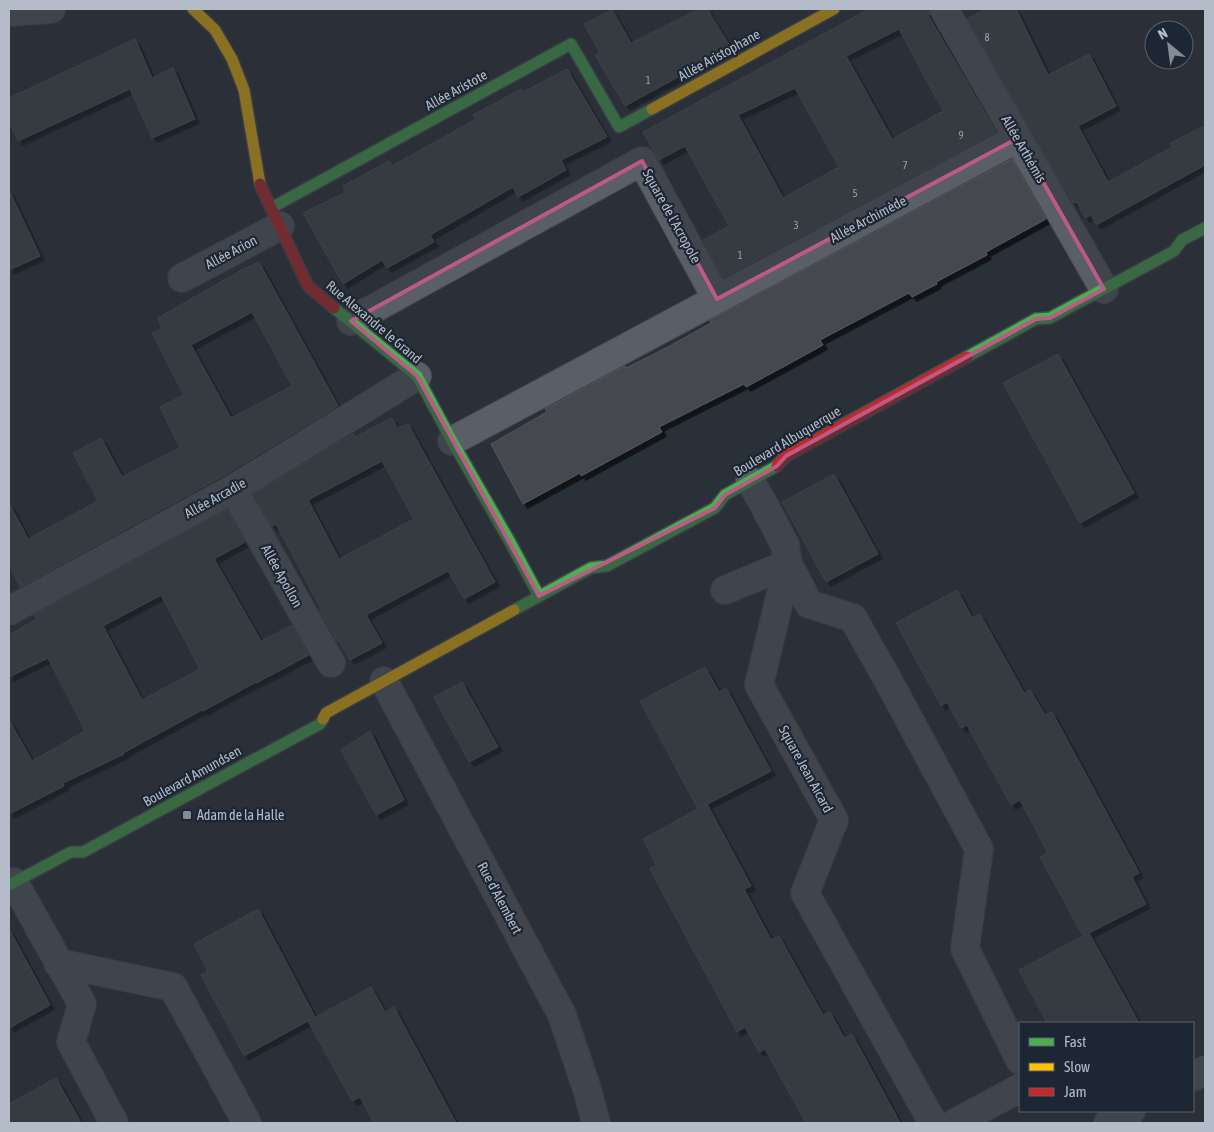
<svg xmlns="http://www.w3.org/2000/svg" width="1214" height="1132" viewBox="0 0 1214 1132" font-family="'Asap Condensed',sans-serif">
	<style>
		.building { fill: #444950; stroke: #52575f; fill-rule: evenodd; filter: url(#shadow) }
		.lines { fill: none; stroke-linecap: round; stroke-linejoin: round }
		.street-casing { stroke: #484c53; stroke-width: 30 }
		.fast-casing { stroke: #484c53; stroke-width: 14 }
		.slow-casing { stroke: #484c53; stroke-width: 14 }
		.jam-casing { stroke: #484c53; stroke-width: 14 }
		.street { stroke: #5a5e66; stroke-width: 28 }
		.fast { stroke: #4caf50; stroke-width: 11 }
		.slow { stroke: #ffc107; stroke-width: 11 }
		.jam { stroke: #c62828; stroke-width: 11 }
		.marked { fill: none; stroke: #bc5a87; stroke-width: 4; stroke-linejoin: round }
		.poi-dot { fill: #848b96; stroke: #1d2633; stroke-width: 2 }
		.labels { text-anchor: middle; dominant-baseline: central; stroke-width: 4.5; stroke-linejoin: round; paint-order: stroke }
		.number-label { font-size: 11px; fill: #989fab }
		.street-label { font-size: 14px; fill: #b4bcc9; stroke: #1d2633 }
		.poi-label { font-size: 14px; fill: #b4bcc9; stroke: #1d2633; text-anchor: start }
	</style>
	<defs>
		<filter id="shadow"><feDropShadow dx="4.5" dy="4.5" stdDeviation="0" flood-color="#0009"/></filter>
	</defs>
	<rect width="100%" height="100%" fill="#2a3038"/>
	<!-- building -->
	<path class="building" d="M699 9H707L731 48 625 106 595 55 600 53 584 24 612 10 631 43Z
		M869 9H928L930 14 928 15 996 132 723 278 703 240 729 226 685 146 659 160 643 132ZM899 29 943 111 892 139 846 56ZM795 88 839 167 783 198 738 115Z
		M985 9H1016L1048 75 1089 54 1116 106 1078 126 1108 182 1172 147 1170 143 1205 126V165L1096 225 1091 215 1085 218 1077 202 1073 203 967 19Z
		M135 39 152 78 173 68 195 119 152 138 130 89 18 141 9 122V98Z
		M567 69 607 137 561 160 566 170 518 197 513 187 430 235 434 242 387 268 382 260 343 284 303 213 346 192 343 186 389 161 392 166 476 119 473 115 521 89 523 92Z
		M1012 159 1046 219 986 252 987 255 936 282 937 284 912 297 909 293 820 340 823 345 794 361 746 387 744 384 659 427 662 432 581 476 580 473 523 504 491 444 547 412 545 409 625 366 626 368 668 347 711 323 710 320Z
		M9 190 40 256 9 270Z
		M259 262 338 406 225 475 20 587 9 564V503L28 539 98 501 73 453 101 438 122 477 180 448 160 407 184 395 152 333 162 328 158 318 243 269ZM252 312 292 386 231 418 191 345Z
		M1058 354 1134 493 1080 523 1003 383Z
		M392 418 397 428 408 424 495 582 464 599 448 571 366 615 382 643 350 660 338 640 337 641 319 610 321 609 276 524 272 526 254 494 353 434 355 437ZM382 461 414 519 339 559 308 500Z
		M834 474 878 554 826 582 782 502Z
		M227 510 245 542 214 559 261 641 292 625 309 655 256 683V682L203 711 202 710 123 753 124 754 63 783 64 786 9 814V720L32 761 85 731 48 658 9 677V635L37 619 34 615ZM161 595 200 669 142 700 103 626Z
		M957 590 972 618 980 614 1024 693 1030 690 1045 715 1052 712 1139 873 1132 877 1146 904 1089 933 1139 1023H1047L1019 970 1083 936 1040 857 1048 853 1020 800 1011 805 967 725 961 728 947 702 941 706 896 623Z
		M705 667 719 692 726 688 771 771 698 809 640 701Z
		M462 682 498 747 469 762 434 697Z
		M370 731 404 800 376 815 341 750Z
		M707 804 751 886 744 889 771 940 779 936 823 1015 830 1012 844 1038 852 1034 900 1123H806L765 1049 759 1052 745 1027 737 1032 650 869 656 865 643 839Z
		M258 909 315 1017 244 1056 201 975 208 971 194 944Z
		M9 929 50 1005 9 1028Z
		M371 987 385 1012 394 1007 456 1123H374L360 1097 352 1101 308 1021Z
		M56 1078 81 1123H9V1104Z"/>
	<g class="lines">
		<!-- street casing -->
		<g class="street-casing">
			<path id="street" d="M944 9 1104 289
				M9 12 51 9
				M182 278 280 226
				M351 321 642 161 717 299
				M452 441 1018 138
				M233 489 331 663
				M788 564 759 685 834 820 805 893 933 1123
				M788 564 809 604 853 618 889 682 979 849 965 949 1020 1060
				M725 590 788 564 785 545 763 503 750 481
				M9 611 233 489 417 376
				M384 681 562 1015 587 1089 596 1123
				M14 882 82 1004 71 1042 114 1123
				M58 963 173 987 247 1123
				M1193 1077 1205 1070
				M955 1123 1020 1088
				M1108 1123 1131 1111"/>
		</g>
		<!-- fast casing -->
		<g class="fast-casing">
			<path id="fast" d="M271 208 571 44 619 127 652 109
				M334 308 417 376 452 441 510 542 539 596
				M967 357 1036 319 1050 318 1174 251 1182 240 1205 228
				M514 610 591 568 607 566 715 508 725 495 777 466
				M9 885 71 852H83L320 724 323 719"/>
		</g>
		<!-- slow casing -->
		<g class="slow-casing">
			<path id="slow" d="M193 9 215 30 232 59 244 90 260 184
				M652 109 834 9
				M323 719 326 713 514 610"/>
		</g>
		<!-- jam casing -->
		<g class="jam-casing">
			<path id="jam" d="M260 184 261 187 308 286 334 308
				M777 466 786 456 967 357"/>
		</g>
		<!-- street -->
		<use href="#street" class="street"/>
		<!-- fast -->
		<use href="#fast" class="fast"/>
		<!-- slow -->
		<use href="#slow" class="slow"/>
		<!-- jam -->
		<use href="#jam" class="jam"/>
	</g>
	<!-- marked area -->
	<path d="M0 0H1214V1132H0ZM1018 138 1104 289 1050 318 1036 319 786 456 777 466 725 495 715 508 539 596 417 376 351 321 642 161 717 299Z" fill="#2a3038" fill-opacity=".55" fill-rule="evenodd"/>
	<path class="marked" d="M1018 138 1104 289 1050 318 1036 319 786 456 777 466 725 495 715 508 539 596 417 376 351 321 642 161 717 299Z"/>
	<!-- markers -->
	<rect class="poi-dot" x="182" y="810" width="10" height="10" rx="2.5"/>
	<g class="labels">
		<!-- number labels -->
		<g class="number-label">
			<text x="987" y="37">8</text>
			<text x="648" y="80">1</text>
			<text x="961" y="135">9</text>
			<text x="905" y="165">7</text>
			<text x="855" y="193">5</text>
			<text x="796" y="225">3</text>
			<text x="740" y="255">1</text>
		</g>
		<!-- street labels -->
		<g class="street-label">
			<text transform="translate(719 55) rotate(-29)">Allée Aristophane</text>
			<text transform="translate(456 90) rotate(-29)">Allée Aristote</text>
			<text transform="translate(1024 149) rotate(60)">Allée Arthémis</text>
			<text transform="translate(672 216) rotate(61)">Square de l'Acropole</text>
			<text transform="translate(868 219) rotate(-28)">Allée Archimède</text>
			<text transform="translate(231 252) rotate(-28)">Allée Arion</text>
			<text transform="translate(374 322) rotate(40)">Rue Alexandre le Grand</text>
			<text transform="translate(787 441) rotate(-31)">Boulevard Albuquerque</text>
			<text transform="translate(215 498) rotate(-29)">Allée Arcadie</text>
			<text transform="translate(282 576) rotate(61)">Allée Apollon</text>
			<text transform="translate(806 769) rotate(61)">Square Jean Aicard</text>
			<text transform="translate(192 776) rotate(-29)">Boulevard Amundsen</text>
			<text transform="translate(500 898) rotate(62)">Rue d'Alembert</text>
		</g>
		<!-- poi labels -->
		<g class="poi-label">
			<text x="197" y="815">Adam de la Halle</text>
		</g>
	</g>
	<!-- border -->
	<rect width="1214" height="1132" fill="none" stroke="#b4bcc9" stroke-width="20"/>
	<!-- legend -->
	<rect x="1019" y="1022" width="175" height="90" fill="#1d2633" stroke="#59626f"/>
	<rect x="1029" y="1038" width="25" height="8" fill="#4caf50" stroke="#59626f"/>
	<text x="1064" y="1047" font-size="15" fill="#b4bcc9">Fast</text>
	<rect x="1029" y="1063" width="25" height="8" fill="#ffc107" stroke="#59626f"/>
	<text x="1064" y="1072" font-size="15" fill="#b4bcc9">Slow</text>
	<rect x="1029" y="1088" width="25" height="8" fill="#c62828" stroke="#59626f"/>
	<text x="1064" y="1097" font-size="15" fill="#b4bcc9">Jam</text>
	<!-- north arrow -->
	<g transform="translate(1169 45) rotate(331)"><circle r="24" fill="#1d2633" stroke="#59626f"/>
	<path d="M0-4L9 19L0 12L-9 19Z" fill="#848b96"/>
	<text y="-8" font-size="14" font-weight="bold" text-anchor="middle" fill="#b4bcc9">N</text>
	</g>
</svg>
